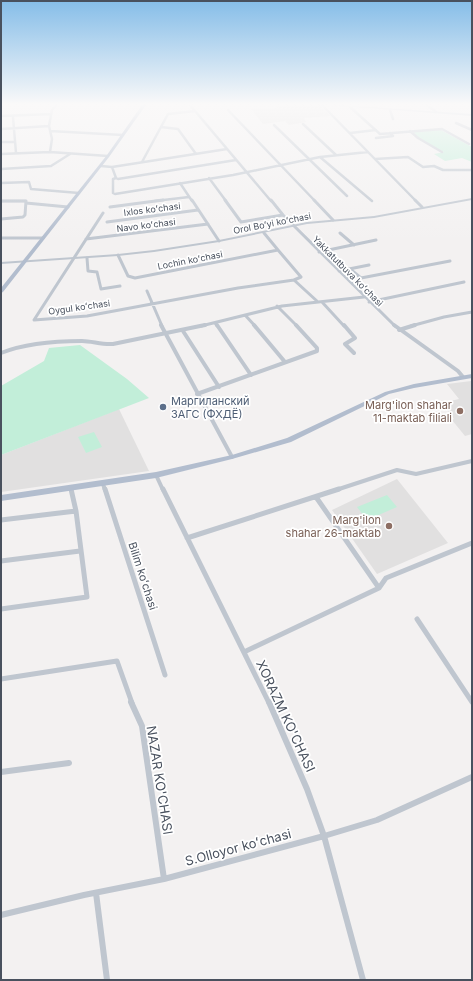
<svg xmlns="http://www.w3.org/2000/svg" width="473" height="981" viewBox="0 0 473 981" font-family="Inter,sans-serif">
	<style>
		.education { fill: #e1e0e0 }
		.green { fill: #c2eed9 }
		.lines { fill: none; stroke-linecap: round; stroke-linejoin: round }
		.minor-far4 { stroke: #bfc6cf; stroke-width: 2.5 }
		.minor-far3 { stroke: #bfc6cf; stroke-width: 3 }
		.minor-far2 { stroke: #bfc6cf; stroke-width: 4 }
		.minor-far1 { stroke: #bfc6cf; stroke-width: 5 }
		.minor { stroke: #bfc6cf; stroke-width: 6 }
		.tertiary { fill: #bfc6cf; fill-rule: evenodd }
		.secondary { fill: #c3cad7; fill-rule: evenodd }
		.primary { fill: #b2bdce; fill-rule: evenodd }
		.service-dot { fill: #5c6f8a; stroke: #fff; stroke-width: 1.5 }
		.education-dot { fill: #8d6e63; stroke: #fff; stroke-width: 1.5 }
		.labels { text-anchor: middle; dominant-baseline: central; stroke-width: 3.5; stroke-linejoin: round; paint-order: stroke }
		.far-street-label { font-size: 9px; fill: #49515e; stroke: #fff }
		.service-label { font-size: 11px; fill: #4e5e75; stroke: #fff; text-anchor: start }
		.education-label { font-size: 11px; fill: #785e54; stroke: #fff; text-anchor: end }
		.street-label { font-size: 11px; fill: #49515e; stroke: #fff }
		.near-street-label { font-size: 13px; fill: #49515e; stroke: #fff }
	</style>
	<rect width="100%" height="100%" fill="#f3f1f1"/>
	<!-- education -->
	<path class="education" d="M282 105H320L330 116 304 118 306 122 289 125 285 121 263 124 251 109 274 108Z
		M471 381 472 382V434L465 436 452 420 454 419 442 403 459 399 447 384Z
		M119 409 149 471 1 492V455Z
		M397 479 448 543 377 574 332 510Z"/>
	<!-- green -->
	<path class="green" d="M441 130 472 147V162L462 158 445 161 434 154 444 152 420 139 413 132Z
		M80 345 127 379 149 398 1 455V386L44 361 49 348Z
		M94 432 102 447 86 453 78 437Z
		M387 495 397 507 367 520 357 507Z"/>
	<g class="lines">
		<!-- minor-far4 -->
		<path class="minor-far4" d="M190 105 271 201
			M322 105 416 201
			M427 105 436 112
			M350 107 380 134 442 129 469 144
			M228 110 315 201
			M390 110 393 119
			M1 116 51 114
			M13 117 16 153
			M456 123 472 130
			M303 124 336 155
			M274 125 347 196
			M49 126 52 110 56 105
			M161 127 178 129 196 154
			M1 129 49 126 52 139 50 152 108 156
			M50 131 123 135
			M410 131 418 138 442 152
			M350 133 376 130
			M376 138 393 136 390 133
			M1 142H14
			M1 154 50 152
			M320 157 372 201
			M375 159 408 157 423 167 434 166 443 170H472
			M142 162 168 114 195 111
			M101 166 112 167 227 149
			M112 167 116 178 118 179 236 160
			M1 169 51 166 70 154
			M116 178 113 179V193L115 194 233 175 320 157 368 152
			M209 178 226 201
			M1 183 29 182 31 189 79 193
			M180 183 192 201
			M1 201H26
			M155 201 189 197"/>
		<!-- minor-far3 -->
		<path class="minor-far3" d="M192 200 219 241
			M225 200 241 222 283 215
			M271 200 283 215 395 326
			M314 200 333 220
			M415 200 422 207
			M1 201H26L25 215 23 217 1 219
			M26 203 68 207
			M110 207 163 200
			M103 213 34 320 87 316 238 288 294 280 318 302
			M107 222 198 210
			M340 233 354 245
			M1 238H43
			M86 239 208 224
			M278 250 301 277 294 280
			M319 252 376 240
			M118 255 128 276 135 278 278 250 264 233
			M87 258 88 271 97 272 101 289 120 286
			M350 269 361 278 450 261
			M339 271 369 265
			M147 291 162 326
			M322 302 344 326
			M369 302 464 282
			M277 306 297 326
			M245 315 255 326
			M215 323 217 326
			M201 326 282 306 364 297
			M411 326 444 317 472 312"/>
		<!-- minor-far2 -->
		<path class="minor-far2" d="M161 325 232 457
			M217 325 251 375
			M254 325 285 362
			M344 325 355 338 345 344 354 353
			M394 325 458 371 463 377
			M399 330 415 325
			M183 331 219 387
			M1 353C26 343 55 341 82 341 92 341 102 345 113 344L205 325
			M197 394 317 351V348L296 325
			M156 475 163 490
			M103 484 105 490
			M71 488V490
			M336 490 397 470 416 474 472 461"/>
		<!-- minor-far1 -->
		<path class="minor-far1" d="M105 489 165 675
			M163 489 269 703
			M316 497 379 588
			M1 520 76 511
			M187 538 339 489
			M1 561 80 551
			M1 609 87 597 76 511 71 489
			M417 619 472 702
			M244 652 379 588 386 578 472 543
			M1 679 117 661 132 703"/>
		<!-- minor -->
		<path class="minor" d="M131 702 142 726 164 879
			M269 702 307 789 324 836 363 980
			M1 772 69 763
			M96 893 107 980
			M1 915 84 895 164 879 324 836 377 820 472 777"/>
		<!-- tertiary -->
		<path class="tertiary" d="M472 198V200L374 218 307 224 219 242 154 252 118 256 1 264V262L118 254 154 250 219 240 307 222 374 216Z"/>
		<!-- secondary -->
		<path class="secondary" d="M329 105H341L472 114V116Z"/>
		<!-- primary -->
		<path class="primary" d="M142 105H146L109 157 3 292 1 293V288L107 155Z
			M472 374V378L414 388 389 394 291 442 232 459 156 478 1 501V495L156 472 232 455 287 438 385 392 414 384Z"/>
	</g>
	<!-- sky -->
	<linearGradient id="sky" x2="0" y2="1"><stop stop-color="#85bde8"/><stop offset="0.43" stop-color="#faf9f9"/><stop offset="1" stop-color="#faf9f9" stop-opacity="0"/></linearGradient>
	<rect width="473" height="242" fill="url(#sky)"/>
	<!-- markers -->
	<circle class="service-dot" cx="163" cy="407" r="4"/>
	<g class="education-dot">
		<circle cx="460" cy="411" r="4"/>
		<circle cx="389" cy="526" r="4"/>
	</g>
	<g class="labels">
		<!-- far-street labels -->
		<g class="far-street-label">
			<text transform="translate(152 209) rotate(-7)">Ixlos koʻchasi</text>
			<text transform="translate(272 223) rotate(-11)">Orol Boʻyi koʻchasi</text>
			<text transform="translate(146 225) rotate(-7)">Navo koʻchasi</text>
			<text transform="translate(190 260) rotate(-11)">Lochin koʻchasi</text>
			<text transform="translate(348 271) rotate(45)">Yakkatutbuva koʻchasi</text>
			<text transform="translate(79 307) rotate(-8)">Oygul koʻchasi</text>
		</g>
		<!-- service labels -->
		<g class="service-label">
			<text x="171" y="401">Маргиланский<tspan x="171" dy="13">ЗАГС (ФХДЁ)</tspan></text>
		</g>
		<!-- education labels -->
		<g class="education-label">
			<text x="452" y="405">Marg'ilon shahar<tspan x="452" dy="13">11-maktab filiali</tspan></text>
			<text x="381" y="520">Marg'ilon<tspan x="381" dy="13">shahar 26-maktab</tspan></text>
		</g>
		<!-- street labels -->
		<g class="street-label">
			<text transform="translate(143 576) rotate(72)">Bilim koʻchasi</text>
		</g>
		<!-- near-street labels -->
		<g class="near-street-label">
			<text transform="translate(286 716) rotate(65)">XORAZM KO'CHASI</text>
			<text transform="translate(160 780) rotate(81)">NAZAR KO'CHASI</text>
			<text transform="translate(238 847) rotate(-15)">S.Olloyor koʻchasi</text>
		</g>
	</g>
	<!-- border -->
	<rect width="473" height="981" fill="none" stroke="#49515e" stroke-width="4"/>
</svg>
